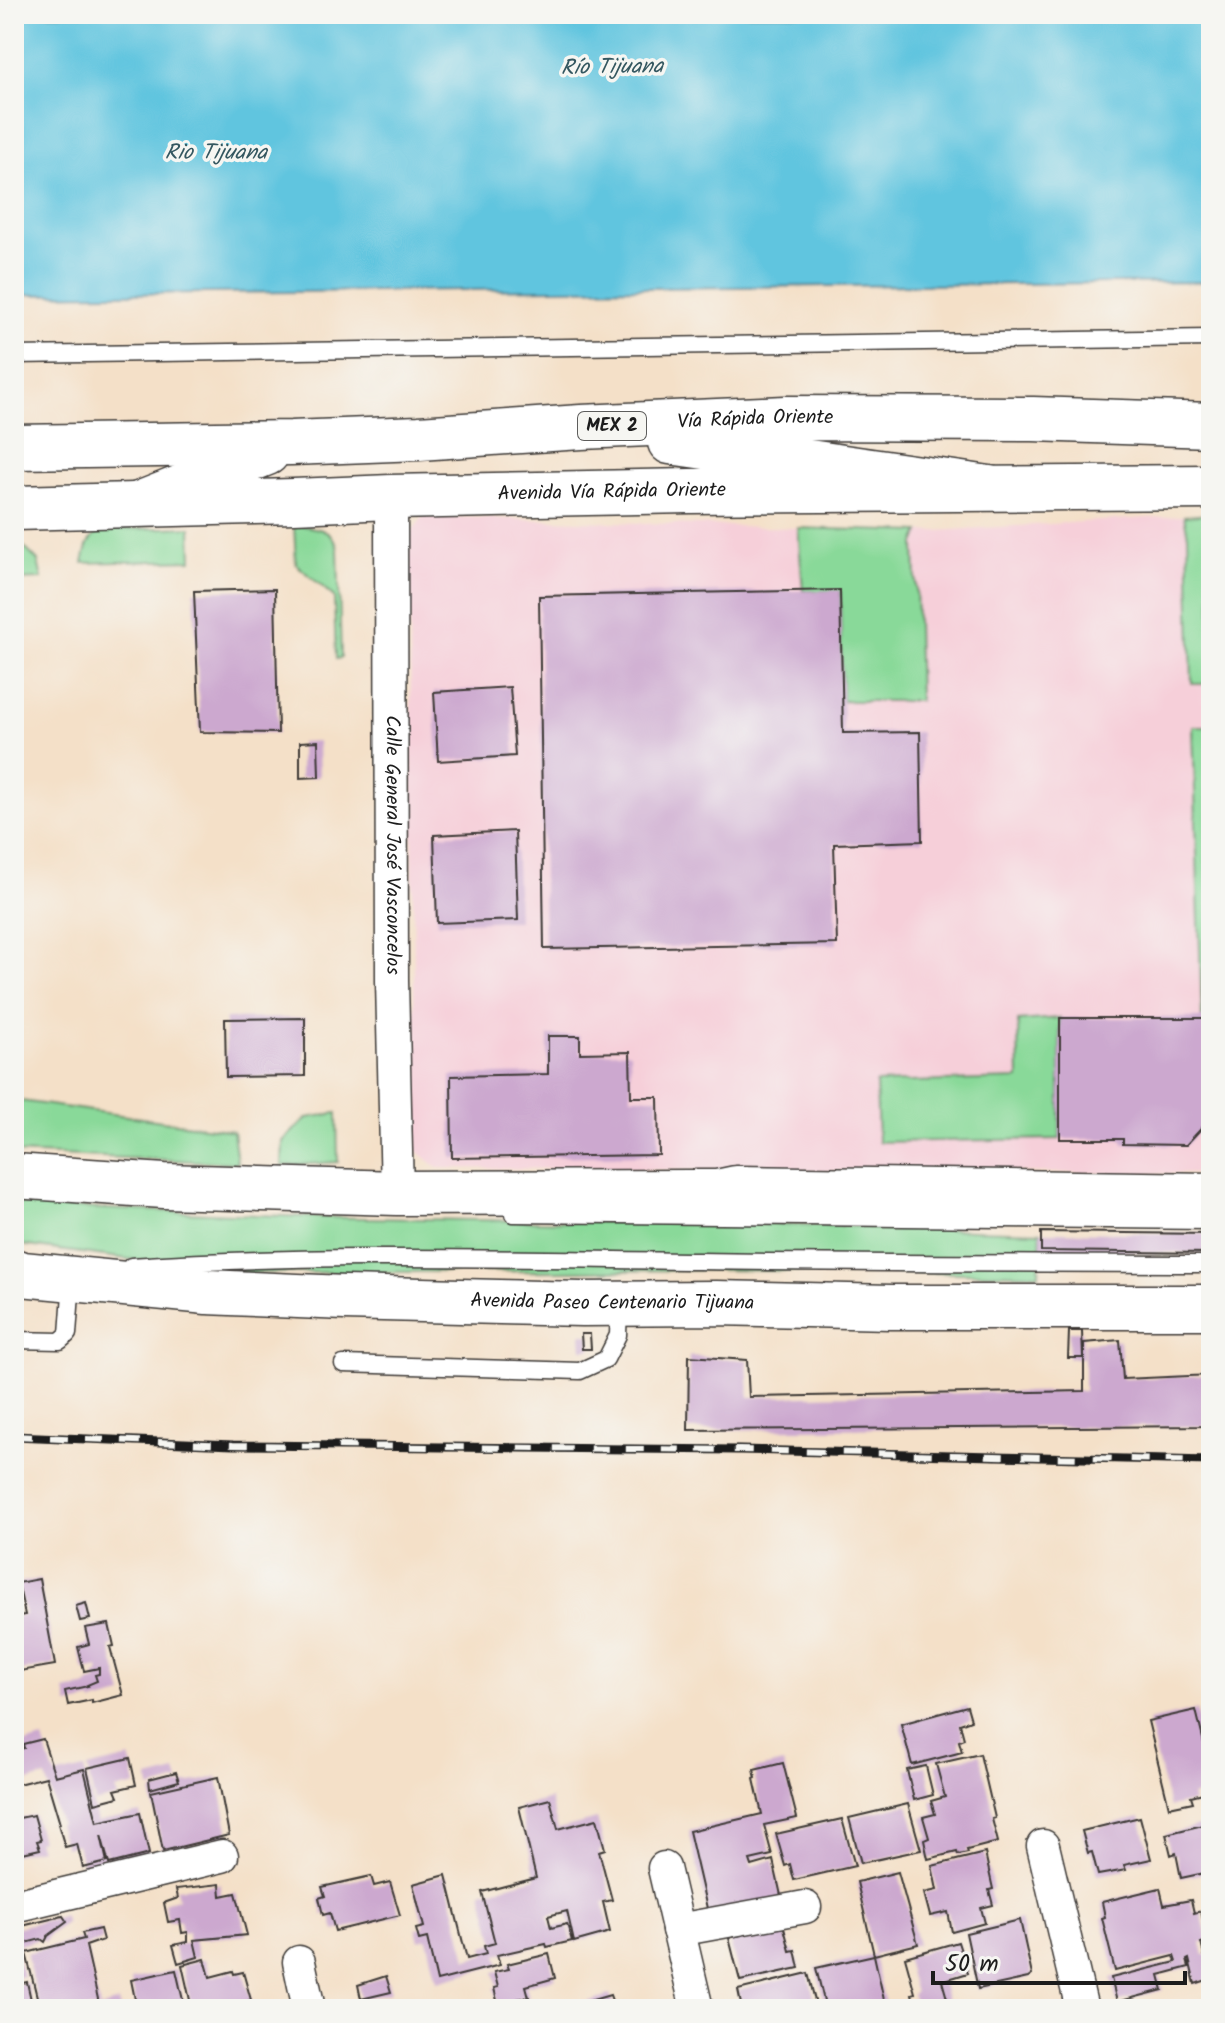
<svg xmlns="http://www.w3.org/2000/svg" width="1225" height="2023" viewBox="0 0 1225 2023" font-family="Kalam,sans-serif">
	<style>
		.built { fill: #f6cfd9 }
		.green { fill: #89d999; stroke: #527a5a; stroke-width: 2 }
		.water { fill: #61c5df; stroke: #3e707e; stroke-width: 2 }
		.building { fill: #cca8cf }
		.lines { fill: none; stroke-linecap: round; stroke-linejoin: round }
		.lane-casing { stroke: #3c3936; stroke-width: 19 }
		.street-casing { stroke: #3c3936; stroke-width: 35 }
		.secondary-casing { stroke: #3c3936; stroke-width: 47 }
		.highway-casing { stroke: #3c3936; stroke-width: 47 }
		.lane { stroke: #fff; stroke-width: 16 }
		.street { stroke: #fff; stroke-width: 32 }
		.secondary { stroke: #fff; stroke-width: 44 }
		.highway { stroke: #fff; stroke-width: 44 }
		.rail-casing { stroke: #1c1c1c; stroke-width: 9 }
		.rail { stroke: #f6f6f2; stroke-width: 6; stroke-dasharray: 18; stroke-linecap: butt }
		.labels { text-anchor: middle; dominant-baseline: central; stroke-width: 7; stroke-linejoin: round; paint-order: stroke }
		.shield { fill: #f6f6f2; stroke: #5d5d5c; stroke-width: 2 }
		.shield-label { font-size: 18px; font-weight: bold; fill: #1c1c1c }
		.street-label { font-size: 20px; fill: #1c1c1c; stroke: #f6f6f2 }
		.water-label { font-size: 22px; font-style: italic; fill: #345760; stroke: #f6f6f2 }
	</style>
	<rect width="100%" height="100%" fill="#f6f6f2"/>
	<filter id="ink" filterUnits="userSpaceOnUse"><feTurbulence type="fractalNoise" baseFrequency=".0125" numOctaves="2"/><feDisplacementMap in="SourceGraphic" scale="16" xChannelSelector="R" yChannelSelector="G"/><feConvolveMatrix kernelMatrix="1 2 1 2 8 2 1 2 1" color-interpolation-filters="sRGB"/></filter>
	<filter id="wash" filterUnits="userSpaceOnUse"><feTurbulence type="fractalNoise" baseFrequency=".006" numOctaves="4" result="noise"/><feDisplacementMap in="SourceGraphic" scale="32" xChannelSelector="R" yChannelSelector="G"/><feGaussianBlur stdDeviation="1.8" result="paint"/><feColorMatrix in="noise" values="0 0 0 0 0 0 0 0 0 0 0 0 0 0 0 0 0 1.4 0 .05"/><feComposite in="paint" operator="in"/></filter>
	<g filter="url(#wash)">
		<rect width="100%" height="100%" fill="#f4e0c8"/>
		<!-- built -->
		<path class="built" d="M1211 514V1174L438 1168 416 1150 409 535 424 516 920 532Z"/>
		<!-- green -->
		<path class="green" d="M1211 514V684H1192L1188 535 1184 516Z
			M294 525C314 527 333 528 338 549L341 658 336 659 334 597 296 564Z
			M191 527 192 560 83 563C87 545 87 538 104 530Z
			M798 528 920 532 915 544 919 701H842L840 591H803Z
			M14 541 19 542 38 561 42 579 14 580Z
			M1193 726H1211V1018H1202Z
			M1060 1018V1139L878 1142 876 1083 1019 1079 1018 1021Z
			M14 1100 233 1131 237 1163 14 1153Z
			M337 1113 338 1162 282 1166 283 1141 307 1118Z
			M14 1203 56 1207 309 1217 592 1222H717L1041 1232 1039 1274 716 1270 233 1273 14 1244Z"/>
		<!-- water -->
		<path class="water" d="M14 14H1211V282L14 295Z"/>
		<g id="blocks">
			<!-- building -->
			<path class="building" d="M275 589 278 733 200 732 194 591Z
				M840 590 843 733 920 732 922 841 834 844 837 944 544 949 539 596Z
				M510 687 515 756 438 761 434 692Z
				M318 741 319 777 300 778V742Z
				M515 831 518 920 437 923 434 835Z
				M305 1018V1076L226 1077 225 1019Z
				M1060 1018H1211V1118L1186 1145 1123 1144V1139H1060Z
				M548 1036H580V1053L630 1052 631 1097H658L659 1155 452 1158 451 1076 548 1074Z
				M1041 1232 1211 1234V1253L1041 1251Z
				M1069 1331H1082L1083 1358H1068Z
				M581 1334H590L591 1349H582Z
				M1120 1340 1123 1379 1211 1375V1426L688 1430 689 1356 747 1360 749 1397 1084 1391V1343Z
				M39 1579 55 1665 14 1672V1617L25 1615 18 1583Z
				M86 1603 90 1619 80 1621 76 1606Z
				M109 1624 114 1646 110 1647 123 1695 92 1703V1700L68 1705 65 1691 88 1686 87 1685 97 1681 95 1675 99 1674V1668L84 1671 78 1647 89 1644 85 1628Z
				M967 1706 971 1720 960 1724 964 1739 959 1741 962 1752 912 1765 901 1724Z
				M1196 1710 1211 1772V1791L1191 1796 1193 1802 1169 1807 1148 1721Z
				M43 1739 55 1776 84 1769 97 1822 140 1813 149 1854 109 1864 101 1835 107 1862 83 1868 77 1844 65 1847 58 1824H60L46 1777 14 1785V1751L24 1748 23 1744Z
				M980 1754 995 1818 992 1819 998 1842 967 1850 968 1853 958 1855 957 1852 928 1859 924 1840 929 1838 923 1817 935 1814 931 1801 945 1797 936 1764Z
				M130 1758 136 1785 115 1790 118 1797 95 1803 87 1768Z
				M783 1763 797 1818 764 1825 772 1855 750 1860 752 1866 773 1860 782 1900 709 1917 689 1831 762 1814 754 1779 756 1778 754 1770Z
				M926 1766 933 1795 914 1800 907 1770Z
				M176 1772 179 1781 150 1789 149 1779Z
				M218 1777 229 1835 163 1851 151 1792Z
				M550 1799 558 1829 597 1819 605 1849 599 1851 612 1900 603 1902 610 1932 574 1942 567 1911 548 1916 551 1928 567 1924 572 1941 547 1947 546 1944 497 1955 500 1965 437 1981 427 1938 419 1940 416 1929 424 1927 413 1884 446 1875 467 1959 486 1954 484 1946 495 1943 482 1892 536 1878 519 1807Z
				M908 1804 921 1850 861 1863 849 1818Z
				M34 1815 41 1840 37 1841 40 1849 14 1855V1819Z
				M1140 1817 1151 1859 1124 1865 1126 1870 1098 1875 1092 1852 1088 1853 1082 1831Z
				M842 1819 855 1866 794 1880 790 1864 785 1866 776 1834Z
				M1211 1823V1867L1208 1868 1209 1872 1181 1878 1176 1853 1171 1855 1166 1834Z
				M985 1853 993 1889 989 1890 993 1905 981 1908 985 1923 952 1932 948 1912 930 1916 924 1893 937 1890 932 1866Z
				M898 1872 918 1944 874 1955 857 1882Z
				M371 1876 374 1886 390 1882 400 1915 335 1931 330 1913 323 1915 319 1898 325 1896 322 1887Z
				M220 1884 221 1896 236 1893 247 1935 194 1940 198 1957 178 1963 173 1945 188 1942V1932L182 1933 180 1920 168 1922 164 1903 178 1898 176 1889Z
				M1160 1888 1164 1905 1191 1900 1194 1913 1201 1911 1208 1941 1201 1943 1204 1955 1211 1954V1992L1207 1980 1195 1984 1189 1959 1187 1960 1189 1967 1159 1975 1163 1990 1117 2002 1111 1978 1176 1962 1174 1956 1115 1971 1102 1918 1105 1917 1102 1902Z
				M63 1916 67 1922 48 1936 45 1942 41 1939 18 1945 14 1928Z
				M1020 1920 1032 1975 1028 1978 978 1989 966 1933Z
				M783 1924 790 1951 795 1950 799 1968 740 1981 729 1938Z
				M100 1929 103 1940 86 1946 100 2008 118 2002 120 2009H40L26 1953 84 1939 82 1933Z
				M958 1942 968 1973 942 1981 950 2009H916L912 1994 915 1993 905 1957Z
				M14 1944 23 1976 14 1978Z
				M549 1954 555 1978 526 1986 529 1997 516 1999 519 2009H499L494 1988 498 1987 494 1972 509 1969 507 1964Z
				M874 1955 886 2009H826L816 1968Z
				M205 1959 210 1977 233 1971 234 1974 243 1972 251 2000 241 2003 243 2009H192L182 1965Z
				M176 1970 185 2009H137L131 1980Z
				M808 1973 817 2009H742L738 1990Z
				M386 1976 391 1992 361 1999 358 1985Z
				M27 1982 33 2009H14V1985Z
				M610 1995 614 2006 603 2009H580L579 2004Z"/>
		</g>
	</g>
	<g filter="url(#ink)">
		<use href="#blocks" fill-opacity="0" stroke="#3c3936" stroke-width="2"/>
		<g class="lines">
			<!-- lane casing -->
			<g class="lane-casing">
				<path id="lane" d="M14 355 1211 338
					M513 1214 1211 1221
					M131 1266C319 1253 509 1259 698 1261 869 1264 1040 1263 1211 1264
					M14 1340 60 1341 68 1334 72 1280
					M343 1364 580 1371 606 1359 618 1335 619 1305"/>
			</g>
			<!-- street casing -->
			<g class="street-casing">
				<g id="street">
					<path id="s1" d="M391 497 392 981 397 1193"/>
					<path d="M1043 1846 1082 2009"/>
					<path d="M664 1868 697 2009"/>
					<path d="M14 1906 222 1856"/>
					<path d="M678 1930 805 1907"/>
					<path d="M299 1962 309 2009"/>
				</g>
			</g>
			<!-- secondary casing -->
			<g class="secondary-casing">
				<g id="secondary">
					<path id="s2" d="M14 508 294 501 391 497 690 491 1211 487"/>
					<path d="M14 1176 164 1186 397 1193 692 1192H717L736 1188 1211 1195"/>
					<path id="s3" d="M14 1271 22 1274 207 1292 345 1298 582 1304 716 1303 891 1307H1211"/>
				</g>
			</g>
			<!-- highway casing -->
			<g class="highway-casing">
				<g id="highway">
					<path d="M670 442 989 488"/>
					<path id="s4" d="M14 447 291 443 419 438 581 427 785 418 1033 419 1211 425"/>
					<path d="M139 504 267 453"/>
				</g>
			</g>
			<!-- lane -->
			<use href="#lane" class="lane"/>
			<!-- street -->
			<use href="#street" class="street"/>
			<!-- secondary -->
			<use href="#secondary" class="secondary"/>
			<!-- highway -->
			<use href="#highway" class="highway"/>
			<!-- rail casing -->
			<g class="rail-casing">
				<path id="rail" d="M14 1436 233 1445 739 1450 1211 1461"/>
			</g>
			<!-- rail -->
			<use href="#rail" class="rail"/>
		</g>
	</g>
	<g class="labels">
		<!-- shield labels -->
		<rect class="shield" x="578" y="412" width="68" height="28" rx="6"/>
		<g class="shield-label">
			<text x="612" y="426">MEX 2</text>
		</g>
		<!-- street labels -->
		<g class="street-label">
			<text stroke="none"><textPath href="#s4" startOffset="742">Vía Rápida Oriente</textPath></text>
			<text stroke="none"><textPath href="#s2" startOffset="598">Avenida Vía Rápida Oriente</textPath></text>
			<text stroke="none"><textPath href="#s1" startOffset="348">Calle General José Vasconcelos</textPath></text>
			<text stroke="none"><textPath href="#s3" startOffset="600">Avenida Paseo Centenario Tijuana</textPath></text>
		</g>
		<!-- water labels -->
		<g class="water-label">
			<text transform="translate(612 68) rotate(-1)">Río Tijuana</text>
			<text x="216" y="153">Rio Tijuana</text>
		</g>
	</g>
	<!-- margin -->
	<rect width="1225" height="2023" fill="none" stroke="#f6f6f2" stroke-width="48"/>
	<!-- scale -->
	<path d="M933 1971v12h252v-12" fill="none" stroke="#1c1c1c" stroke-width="4"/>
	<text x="945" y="1971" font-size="24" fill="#1c1c1c" stroke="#f6f6f2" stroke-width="6" paint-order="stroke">50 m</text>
</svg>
